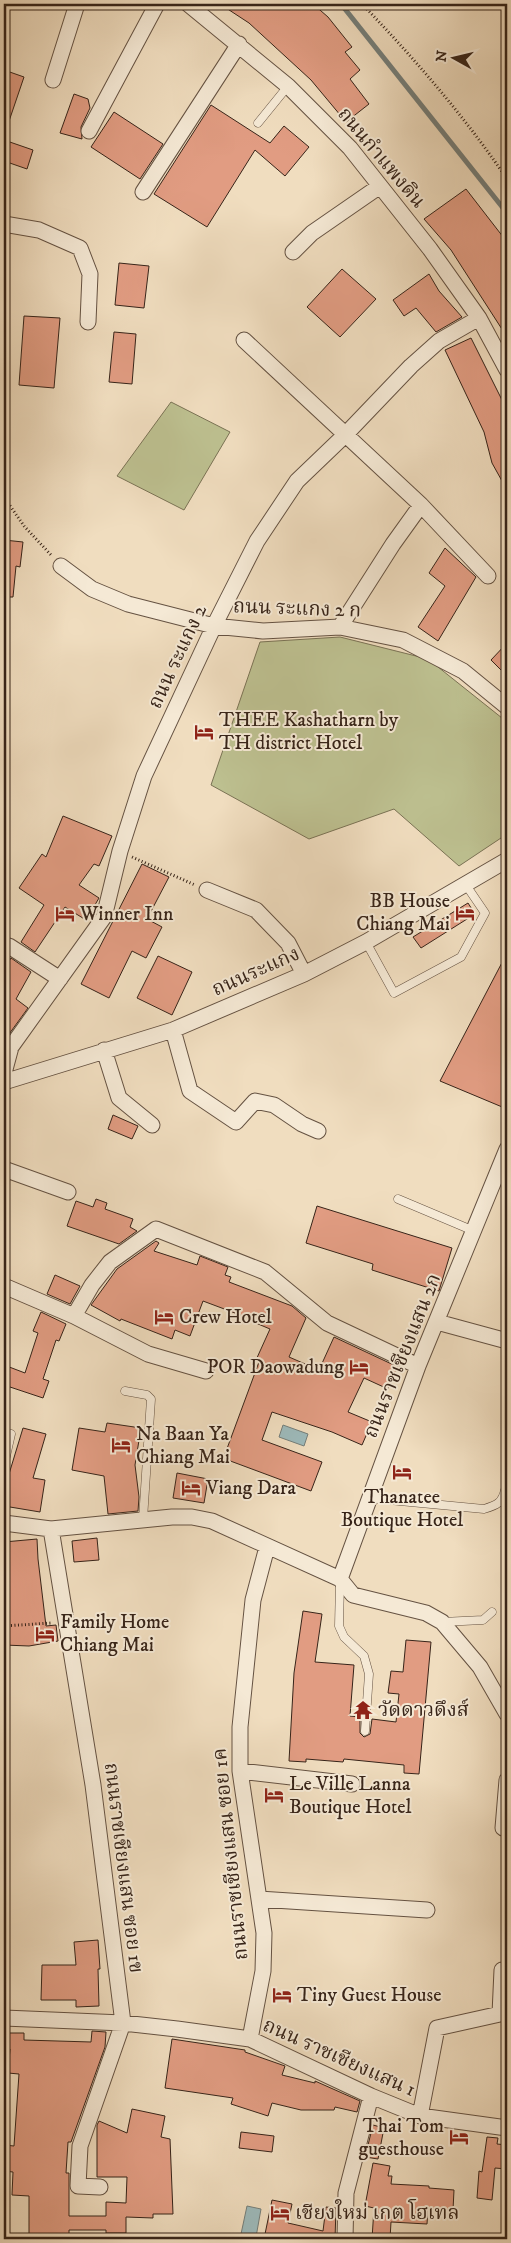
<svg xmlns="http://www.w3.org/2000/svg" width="511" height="2243" viewBox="0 0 511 2243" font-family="'IM FELL DW Pica','Noto Serif Thai',serif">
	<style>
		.green { fill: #bdc090; stroke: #7a7254 }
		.water { fill: #9dbabb; stroke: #747e7a }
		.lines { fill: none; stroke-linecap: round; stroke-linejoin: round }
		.stream { stroke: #747e7a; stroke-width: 5 }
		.building { fill: #e19c82; stroke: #372419 }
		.service-casing { stroke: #655242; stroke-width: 9 }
		.minor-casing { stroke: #655242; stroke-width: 17 }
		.path { stroke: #372419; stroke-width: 3; stroke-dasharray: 1 2.5; stroke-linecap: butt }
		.service { stroke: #f5e9d5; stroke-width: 8 }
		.minor { stroke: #f5e9d5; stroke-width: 15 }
		.labels { text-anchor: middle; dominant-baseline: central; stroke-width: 4; stroke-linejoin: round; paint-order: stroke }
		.street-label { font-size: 20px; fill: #372419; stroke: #f5e9d5 }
		.poi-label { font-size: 20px; fill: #372419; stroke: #f5e9d5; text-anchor: start }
	</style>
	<rect width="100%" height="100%" fill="#f0ddbf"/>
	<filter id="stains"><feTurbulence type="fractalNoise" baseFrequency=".004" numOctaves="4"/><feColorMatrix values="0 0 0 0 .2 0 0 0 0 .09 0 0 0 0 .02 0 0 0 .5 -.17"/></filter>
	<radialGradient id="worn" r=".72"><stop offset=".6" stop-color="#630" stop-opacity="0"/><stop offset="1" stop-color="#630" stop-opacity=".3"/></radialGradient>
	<!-- green -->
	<path class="green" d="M171 402 230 432 184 510 117 476Z
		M340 637 428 659 507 722V834L459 866 394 809 309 839 211 785 260 642Z"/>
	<!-- water -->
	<path class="water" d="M283 1425 308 1434 304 1446 279 1437Z
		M247 2206 261 2209 256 2237 241 2234Z"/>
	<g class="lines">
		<!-- stream -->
		<path class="stream" d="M341 4 507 213"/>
	</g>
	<!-- building -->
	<path class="building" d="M220 4H313L328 17 352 47 345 52 360 70 350 79 369 104 346 122 311 80 249 23Z
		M4 70 24 77 6 130H4Z
		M74 94 88 99 90 108 81 127 82 139 60 133Z
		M211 105 270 143 284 126 309 147 285 176 255 150 207 227 154 194Z
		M114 112 163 144 140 179 91 147Z
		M4 140 33 150 27 169 4 161Z
		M466 189 507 242V337L451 250 424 219Z
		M119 263 149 266 144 308 115 305Z
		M342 269 376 299 340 337 307 307Z
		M429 274 439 291 462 317 436 332 416 308 404 316 393 300Z
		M24 316 60 318 54 388 19 385Z
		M114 332 136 334 132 384 109 382Z
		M471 338 507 410V490L492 463 484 432 445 350Z
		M4 540 23 542 20 567 16 566 13 597H4Z
		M445 548 476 577 438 641 418 627 445 586 429 573Z
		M507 643V676L491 660Z
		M63 816 112 836 99 866 94 864 79 885 99 898 86 920 65 907 35 952 21 942 44 905 19 888 42 854 46 857Z
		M142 864 169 877 147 919 162 927 146 958 132 951 109 998 81 984Z
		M468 903 475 914 421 948 413 937Z
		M507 953V1109L440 1081Z
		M158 956 192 972 172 1015 137 998Z
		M11 958 31 972 16 999 28 1008 4 1041V969Z
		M113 1115 138 1126 132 1139 108 1129Z
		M96 1199 107 1203 105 1209 133 1219 130 1227 137 1231 119 1244 67 1226 76 1201 93 1207Z
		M317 1206 452 1248 439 1291 372 1270 373 1264 306 1243Z
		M156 1241 159 1243 154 1251 197 1265 200 1256 228 1267 225 1275 231 1277 229 1282 292 1306 306 1318 289 1357 319 1370 334 1337 398 1367 388 1389 364 1378 348 1412 372 1422 362 1445 332 1432 272 1412 262 1440 322 1462 311 1491 225 1459V1454L259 1362 256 1360 270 1329 251 1321V1319L203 1301 190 1336 175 1330 172 1339 121 1319 120 1321 91 1305 117 1269Z
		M55 1275 80 1286 70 1304 47 1294Z
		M41 1312 66 1324 59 1341 56 1340 43 1379 49 1381 43 1398 4 1385V1365L25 1373 38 1333 33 1331Z
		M107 1423 141 1428 135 1465 139 1497 138 1511 108 1514 104 1476 72 1470 79 1428 105 1432Z
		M23 1428 46 1434 33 1478 45 1480 40 1512 4 1506 7 1474H9Z
		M177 1473 208 1479 204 1503 173 1498Z
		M97 1538 99 1560 74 1562 72 1541Z
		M37 1539 38 1559 46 1626 56 1625 58 1641 29 1646 4 1645V1542Z
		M303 1611 322 1614 315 1662 354 1665 350 1716 360 1717V1733L364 1737 370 1734 372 1719 396 1722 399 1694 388 1693 391 1671 403 1672 406 1640 431 1642 419 1774 404 1773V1765L344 1759 343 1762 306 1759V1762L289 1761 294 1673Z
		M98 1940 100 1969H98L99 2006 76 2007V2000H41L42 1965H76L74 1942Z
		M92 2031 106 2032 105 2047 71 2142H68L66 2173H69V2216H106V2202L126 2203 127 2177H97V2125L99 2121 127 2133 132 2109 165 2116 161 2137 170 2139 173 2214H153V2218L126 2217V2233H106V2230H69V2234H29V2196L12 2195 13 2172 4 2171V2145L14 2146 19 2074 8 2073 10 2049H4V2033H24V2040L91 2042Z
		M172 2039 245 2050V2052L285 2066 282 2075 315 2083V2081L360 2101 357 2112 335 2107 334 2110H301L272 2103 268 2116 231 2104 233 2098 165 2088Z
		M373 2125 384 2128 378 2159 365 2157Z
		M241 2132 274 2136 272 2152 239 2148Z
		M487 2137 498 2138 497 2144 507 2145V2169L495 2168 492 2200 477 2198 479 2171 482 2172Z
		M373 2163 390 2166 388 2176H392L391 2184 429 2186V2188L454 2190 453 2210 428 2209 427 2224 391 2222 390 2239H372L374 2208 365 2206Z
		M272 2200 292 2204 288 2223 323 2231 326 2207 336 2208 335 2239H264Z"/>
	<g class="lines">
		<!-- service casing -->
		<g class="service-casing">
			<path id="service" d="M258 123 288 86
				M366 942 394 993 461 957 485 913 466 885
				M398 1199 474 1231
				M125 1391 147 1395 151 1399 143 1519
				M4 1465 11 1434
				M368 1498 484 1509C497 1505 502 1503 505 1490
				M340 1582 339 1626 344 1637 364 1656 369 1674 365 1731
				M442 1622 483 1620 492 1612"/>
		</g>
		<!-- minor casing -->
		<g class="minor-casing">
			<path id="minor" d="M188 4 288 86 350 148 430 249 479 318 507 370
				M53 80 77 4
				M89 131 157 4
				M143 192 239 44
				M4 224 39 230 80 248 90 274 88 322
				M293 252 312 233 380 186
				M244 340 421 505 393 544 340 627
				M421 505 488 576
				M61 566 92 589 128 604 214 626 263 631 340 627 403 640 463 671 507 707
				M207 890 256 910 288 943 304 974
				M4 945 9 946 60 979
				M173 1030 190 1091 236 1122 255 1101 274 1105 302 1124 318 1131
				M104 1050 119 1098 152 1125
				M4 1073 11 1047 104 917 120 851 144 776 214 626 257 541 297 481 345 435 411 366 439 341 479 318
				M4 1082 173 1030 304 974 366 942 507 860
				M4 1169 68 1192
				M4 1286 74 1316 148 1354 206 1371
				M74 1316 92 1285 110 1262 156 1229 265 1272 327 1323 418 1366
				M437 1322 507 1341
				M4 1523 51 1529 172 1517H192L212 1521 340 1579 353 1595 426 1613 442 1622 480 1667 507 1714
				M51 1529 93 1785 123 2023 80 2146 78 2186 100 2187
				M340 1579 418 1366 507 1149
				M240 1771 352 1784
				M503 1828 507 1780
				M259 1899 427 1910
				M4 2018 123 2023 177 2029 250 2039 371 2096 420 2116 507 2128
				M250 2039 263 1971 264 1933 240 1771V1727L253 1600 267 1547
				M420 2116 437 2028 500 2014 502 1970
				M345 2239 346 2193 371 2096"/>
		</g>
		<!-- path -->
		<path class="path" d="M362 4C414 58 465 117 507 179
			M4 497 24 526 52 556
			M132 857 195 885
			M4 1626 52 1623"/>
		<!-- service -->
		<use href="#service" class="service"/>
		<!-- minor -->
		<use href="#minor" class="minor"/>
	</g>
	<!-- icons -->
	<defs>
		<g id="hotel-bare" transform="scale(1.5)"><path d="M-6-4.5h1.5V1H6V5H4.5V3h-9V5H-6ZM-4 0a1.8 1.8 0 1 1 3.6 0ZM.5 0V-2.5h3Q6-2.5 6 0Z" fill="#8f2418" stroke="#f5e9d5" stroke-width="2.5" paint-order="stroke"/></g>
		<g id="temple-bare" transform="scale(1.5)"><path d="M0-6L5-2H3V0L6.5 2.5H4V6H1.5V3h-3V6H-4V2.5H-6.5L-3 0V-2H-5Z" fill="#8f2418" stroke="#f5e9d5" stroke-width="2.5" paint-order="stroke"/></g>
	</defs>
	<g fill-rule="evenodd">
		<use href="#hotel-bare" x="204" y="732"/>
		<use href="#hotel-bare" x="465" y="913"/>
		<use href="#hotel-bare" x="65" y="914"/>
		<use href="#hotel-bare" x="164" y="1317"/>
		<use href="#hotel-bare" x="359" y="1367"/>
		<use href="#hotel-bare" x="121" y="1445"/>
		<use href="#hotel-bare" x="402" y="1472"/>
		<use href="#hotel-bare" x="191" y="1488"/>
		<use href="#hotel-bare" x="45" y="1634"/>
		<use href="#temple-bare" x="363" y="1710"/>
		<use href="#hotel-bare" x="274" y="1795"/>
		<use href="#hotel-bare" x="282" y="1995"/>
		<use href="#hotel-bare" x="459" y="2137"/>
		<use href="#hotel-bare" x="280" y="2213"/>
	</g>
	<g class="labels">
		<!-- street labels -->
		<g class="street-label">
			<text transform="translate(381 158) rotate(50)">ถนนกำแพงดิน</text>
			<text transform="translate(297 609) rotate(2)">ถนน ระแกง 2 ก</text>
			<text transform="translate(178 657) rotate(-65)">ถนน ระแกง 2</text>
			<text transform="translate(256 972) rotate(-24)">ถนนระแกง</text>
			<text transform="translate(403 1356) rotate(-68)">ถนนราชเชียงแสน 2ก</text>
			<text transform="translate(231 1854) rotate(-96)">ถนนราชเชียงแสน ซอย 1ค</text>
			<text transform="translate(123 1868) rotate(83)">ถนนราชเชียงแสน ซอย 1ข</text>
			<text transform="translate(339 2058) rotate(24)">ถนน ราชเชียงแสน 1</text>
		</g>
		<!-- poi labels -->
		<g class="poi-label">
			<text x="219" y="720">THEE Kashatharn by<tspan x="219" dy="23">TH district Hotel</tspan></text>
			<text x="450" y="901" text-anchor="end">BB House<tspan x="450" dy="23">Chiang Mai</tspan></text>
			<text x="80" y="914">Winner Inn</text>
			<text x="179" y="1317">Crew Hotel</text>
			<text x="344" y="1367" text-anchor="end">POR Daowadung</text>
			<text x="136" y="1434">Na Baan Ya<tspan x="136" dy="23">Chiang Mai</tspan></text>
			<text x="206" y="1488">Viang Dara</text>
			<text x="402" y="1497" text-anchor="middle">Thanatee<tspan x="402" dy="23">Boutique Hotel</tspan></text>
			<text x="60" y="1622">Family Home<tspan x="60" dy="23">Chiang Mai</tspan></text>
			<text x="378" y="1710">วัดดาวดึงส์</text>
			<text x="289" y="1784">Le Ville Lanna<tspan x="289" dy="23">Boutique Hotel</tspan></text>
			<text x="297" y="1995">Tiny Guest House</text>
			<text x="444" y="2126" text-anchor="end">Thai Tom<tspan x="444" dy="23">guesthouse</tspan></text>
			<text x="295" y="2213">เชียงใหม่ เกต โฮเทล</text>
		</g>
	</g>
	<!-- margin -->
	<rect width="511" height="2243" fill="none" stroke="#f0ddbf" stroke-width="20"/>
	<rect x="5" y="5" width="501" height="2233" fill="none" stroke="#372419" stroke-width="2.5"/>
	<rect x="10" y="10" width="491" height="2223" fill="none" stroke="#372419"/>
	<!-- north arrow -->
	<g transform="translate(454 58) rotate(278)" stroke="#f5e9d5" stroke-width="4" paint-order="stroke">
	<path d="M0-4L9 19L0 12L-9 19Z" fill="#372419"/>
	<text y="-8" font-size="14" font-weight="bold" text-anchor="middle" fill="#372419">N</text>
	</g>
	<rect width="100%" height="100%" filter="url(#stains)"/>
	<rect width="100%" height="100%" fill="url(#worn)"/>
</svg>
